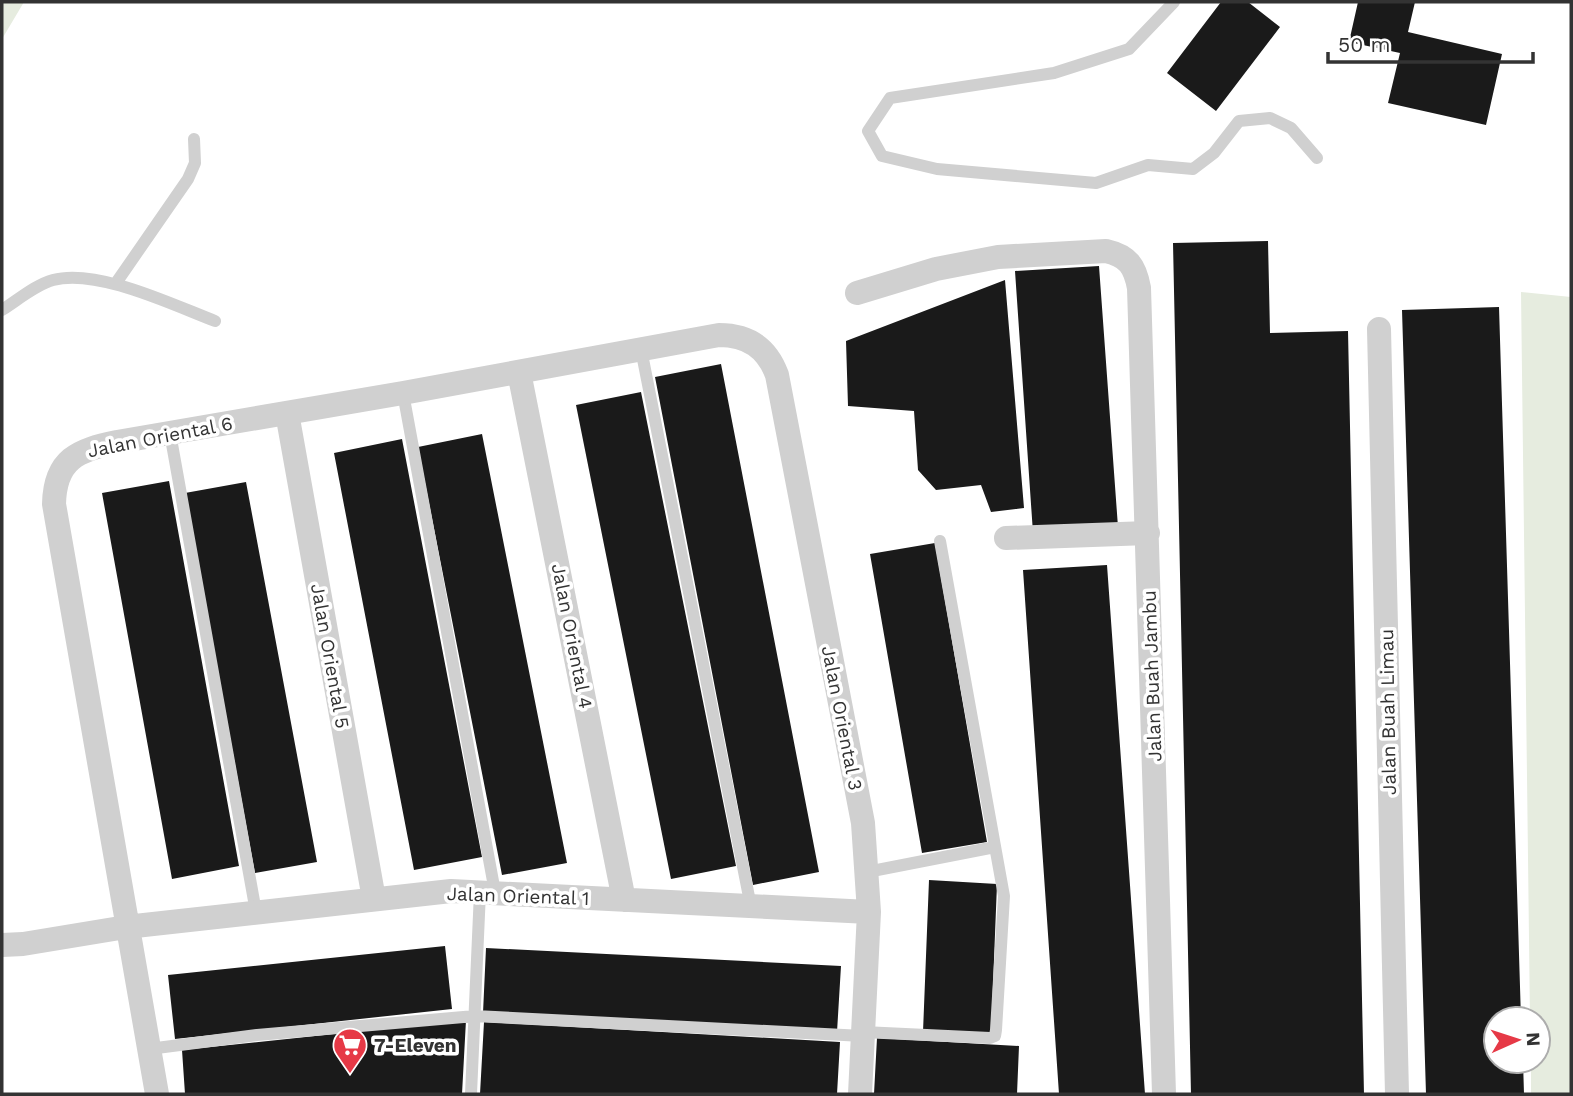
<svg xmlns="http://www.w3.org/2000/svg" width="1573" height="1096" viewBox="0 0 1573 1096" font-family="'Work Sans',sans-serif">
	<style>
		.green { fill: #e6ecdf }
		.building { fill: #1a1a1a }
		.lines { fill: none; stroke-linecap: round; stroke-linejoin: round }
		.service { stroke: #d0d0d0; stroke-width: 12 }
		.minor { stroke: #d0d0d0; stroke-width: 24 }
		.labels { text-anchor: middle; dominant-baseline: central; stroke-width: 7; stroke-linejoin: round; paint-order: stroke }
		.street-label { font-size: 19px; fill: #333; stroke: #fff }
		.poi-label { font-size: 19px; font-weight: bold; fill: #333; stroke: #fff; text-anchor: start }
	</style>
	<rect width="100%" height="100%" fill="#fff"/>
	<!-- green -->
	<path class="green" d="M2 2H24L2 39Z
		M1521 292 1571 297V1094H1531V1061H1538V1019H1530Z"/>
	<!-- building -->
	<path class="building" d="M1221 2H1248L1280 27 1216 111 1167 73Z
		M1358 2H1415L1408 32 1502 54 1486 125 1388 103 1400 53 1349 42Z
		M1268 241 1270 333 1348 331 1364 1094H1191L1173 243Z
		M1099 266 1118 527 1033 533 1015 271Z
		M1005 280 1024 508 991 512 981 485 936 490 918 470 914 411 848 406 846 341Z
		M1499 307 1521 1019H1496V1061H1523L1524 1094H1426L1402 310Z
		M721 364 819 872 753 885 655 377Z
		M641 392 736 866 671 879 576 405Z
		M482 434 567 863 502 875 418 447Z
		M402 439 482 857 414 870 334 453Z
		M169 481 239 866 172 879 102 493Z
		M246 482 317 862 255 873 185 493Z
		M935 543 987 842 922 853 870 554Z
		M1107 565 1145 1094H1059L1023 570Z
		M929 880 997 884 991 1035 923 1032Z
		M445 946 452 1009 175 1039 168 975Z
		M486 948 841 966 837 1032 483 1013Z
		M466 1020 462 1094H185L182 1050Z
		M484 1022 840 1042 837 1094H480Z
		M877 1038 1019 1046 1017 1094H874Z"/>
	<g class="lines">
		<!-- service -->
		<path class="service" d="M1174 2 1129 49 1054 73 890 98 868 131 882 156 937 169 1096 183 1148 165 1193 169 1214 153 1239 121 1270 118 1291 128 1317 158
			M116 283 188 179 195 163 194 139
			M2 310C18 300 35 285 53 280 97 268 173 305 215 321
			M641 349 751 907
			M403 393 495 892
			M170 433 256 912
			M867 872 995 847
			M863 1032 990 1038 995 1036 996 1030 1004 896 940 541
			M149 1049 257 1035 475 1016 863 1036
			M471 1094 480 892"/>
		<!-- minor -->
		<path class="minor" d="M857 293 936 269 998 257 1106 251C1128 256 1135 266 1139 288L1164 1094
			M1379 329 1397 1094
			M519 372 624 900
			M287 413 374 899
			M1006 538 1148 533
			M2 945 23 944 126 927 451 891 869 912
			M157 1094 54 504C55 459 78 450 117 442L403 393 719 335C748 335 767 348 777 375L863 823 869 912 860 1094"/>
	</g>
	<!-- icons -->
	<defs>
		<g id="supermarket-pin" transform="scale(1.75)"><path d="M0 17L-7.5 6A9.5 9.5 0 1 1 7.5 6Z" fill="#e63946" stroke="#fff"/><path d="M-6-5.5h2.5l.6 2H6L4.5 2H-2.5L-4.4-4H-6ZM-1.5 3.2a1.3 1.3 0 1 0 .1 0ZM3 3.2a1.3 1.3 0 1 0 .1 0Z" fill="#fff"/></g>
	</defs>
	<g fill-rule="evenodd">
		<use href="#supermarket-pin" x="350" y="1045"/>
	</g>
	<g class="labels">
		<!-- street labels -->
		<g class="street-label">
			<text transform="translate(160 437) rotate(-11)">Jalan Oriental 6</text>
			<text transform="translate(572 636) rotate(79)">Jalan Oriental 4</text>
			<text transform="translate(330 656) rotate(80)">Jalan Oriental 5</text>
			<text transform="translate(1152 676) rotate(-92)">Jalan Buah Jambu</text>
			<text transform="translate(1388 712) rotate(-91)">Jalan Buah Limau</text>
			<text transform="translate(842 718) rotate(79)">Jalan Oriental 3</text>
			<text transform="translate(518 896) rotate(2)">Jalan Oriental 1</text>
		</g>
		<!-- poi labels -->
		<g class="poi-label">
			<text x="374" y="1045">7-Eleven</text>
		</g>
	</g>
	<!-- border -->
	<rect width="1573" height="1096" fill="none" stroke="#333333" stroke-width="7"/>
	<!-- north arrow -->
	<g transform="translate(1517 1040) rotate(87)"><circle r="33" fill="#ffffff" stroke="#adadad" stroke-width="2"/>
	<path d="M0-5L12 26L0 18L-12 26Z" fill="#e63946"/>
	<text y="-10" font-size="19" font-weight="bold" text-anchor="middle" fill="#333333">N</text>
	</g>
	<!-- scale -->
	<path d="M1328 52v10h205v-10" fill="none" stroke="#333333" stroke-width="3.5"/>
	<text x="1338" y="52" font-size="21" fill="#333333" stroke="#ffffff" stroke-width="5" paint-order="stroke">50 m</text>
</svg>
